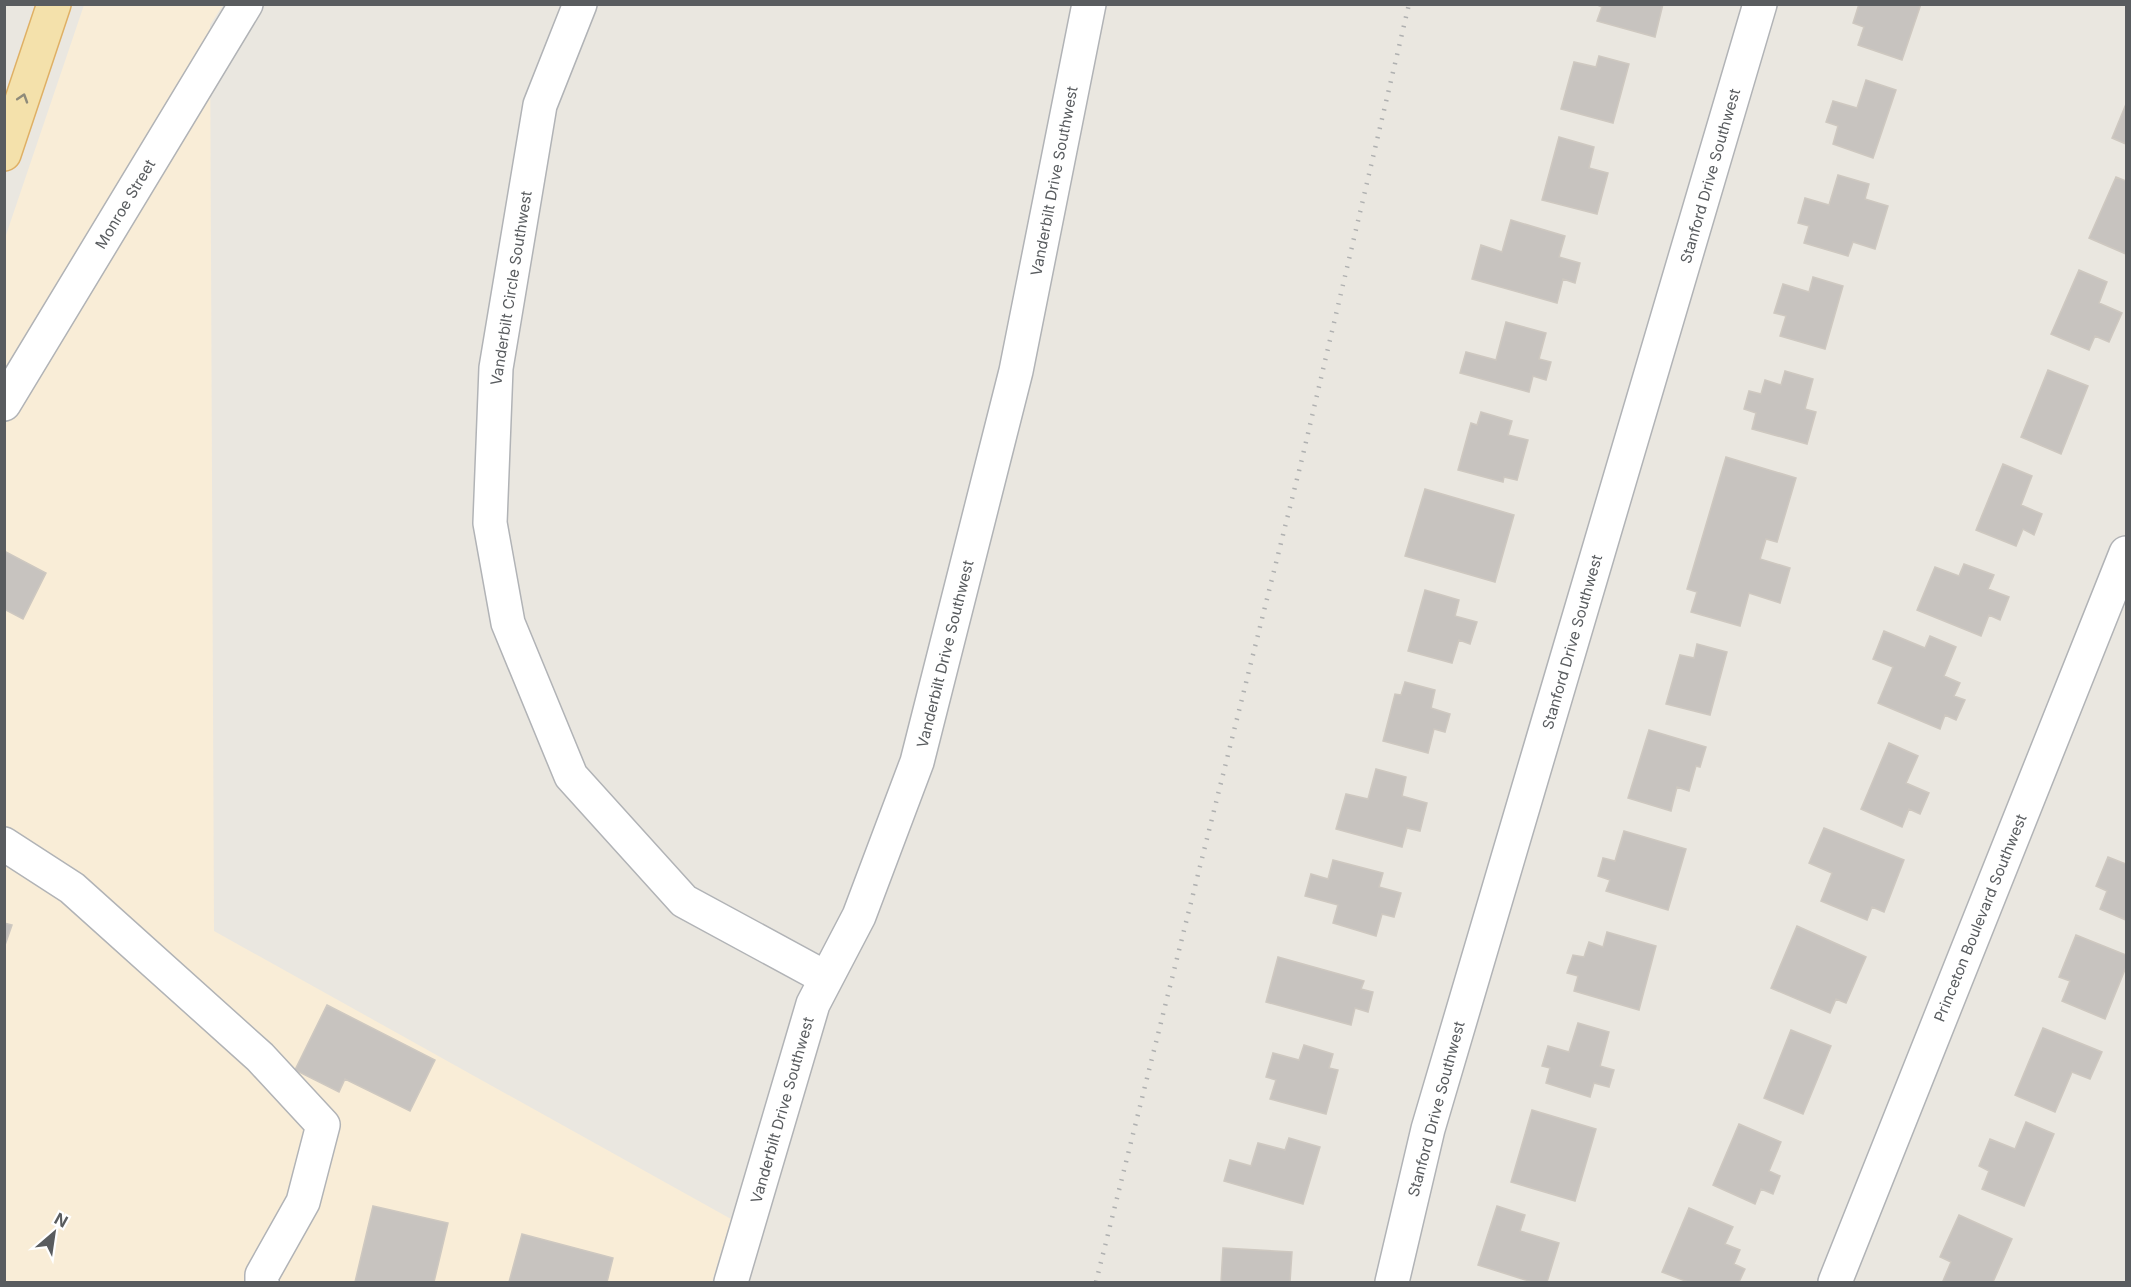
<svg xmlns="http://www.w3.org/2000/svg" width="2131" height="1287" viewBox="0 0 2131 1287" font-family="Inter,sans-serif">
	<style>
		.commercial { fill: #f9edd7 }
		.building { fill: #c7c3bf; stroke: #cec8c0; stroke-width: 1.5 }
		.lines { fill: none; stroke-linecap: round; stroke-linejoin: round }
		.minor-casing { stroke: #b1b3b6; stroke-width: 36 }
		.major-casing { stroke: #dfb065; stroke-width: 36 }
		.minor { stroke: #fff; stroke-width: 33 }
		.major { stroke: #f4e1ab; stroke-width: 33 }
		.rail { stroke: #afb0b0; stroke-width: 4.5; stroke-dasharray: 1.5 8; stroke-linecap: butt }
		.oneway { stroke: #8f8b7a }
		.labels { text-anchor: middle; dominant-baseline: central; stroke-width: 5; stroke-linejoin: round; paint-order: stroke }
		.street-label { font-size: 15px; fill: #595c5f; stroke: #fff }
	</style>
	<rect width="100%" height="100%" fill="#eae7e0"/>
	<!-- commercial -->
	<path class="commercial" d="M84 5H223L210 25 214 931 731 1219 712 1282H5V238Z"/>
	<!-- building -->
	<path class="building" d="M1595 4H1663L1655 37 1597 21 1602 7Z
		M1859 4H1921L1902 60 1858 45 1864 27 1853 23Z
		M1599 56 1629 64 1613 123 1561 109 1574 62 1596 67Z
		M1866 80 1896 90 1873 158 1833 144 1838 126 1826 122 1833 101 1857 108Z
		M2126 104V144L2112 138Z
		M1559 137 1594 147 1589 168 1608 173 1597 214 1542 200Z
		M1838 175 1869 184 1865 199 1888 206 1875 249 1853 242 1848 256 1804 243 1809 226 1798 223 1805 198 1829 205Z
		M2116 177 2126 181V254L2089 238Z
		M1511 220 1565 236 1559 257 1580 263 1575 283 1563 279 1557 303 1472 279 1481 245 1502 252Z
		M2079 270 2107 282 2099 303 2122 313 2109 342 2095 336 2089 350 2051 334Z
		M1813 277 1843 286 1825 349 1780 336 1786 316 1774 313 1783 284 1809 292Z
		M1506 322 1546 333 1539 359 1551 362 1546 380 1533 376 1529 392 1460 373 1466 352 1496 360Z
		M2048 370 2088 386 2061 454 2021 437Z
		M1785 371 1813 379 1805 409 1816 412 1807 444 1752 429 1756 413 1744 409 1749 391 1761 394 1765 380 1781 385Z
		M1481 412 1512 421 1508 435 1528 440 1517 480 1504 477 1503 482 1458 470 1471 423 1477 425Z
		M1726 457 1796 478 1777 542 1766 539 1760 559 1790 568 1780 603 1749 593 1740 626 1691 612 1697 592 1687 589Z
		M2003 464 2032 476 2021 505 2042 514 2034 535 2023 529 2016 546 1976 530Z
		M1425 489 1514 515 1495 582 1405 556Z
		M4 551 46 573 23 619 4 609Z
		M1964 564 1994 575 1988 589 2009 597 2000 620 1989 615 1981 636 1917 610 1935 567 1959 576Z
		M1425 590 1459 600 1455 616 1477 622 1470 644 1459 640 1452 663 1408 651Z
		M1884 631 1925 648 1930 636 1956 647 1944 676 1960 683 1954 696 1965 700 1956 720 1945 715 1940 729 1878 703 1893 667 1873 659Z
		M1697 644 1727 652 1710 715 1666 704 1680 655 1694 658Z
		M1405 682 1435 690 1431 708 1450 714 1445 732 1434 729 1428 753 1383 741 1395 694 1401 695Z
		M1649 730 1706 747 1700 767 1696 766 1689 791 1677 787 1671 811 1628 798Z
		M1889 743 1918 756 1906 783 1929 793 1920 814 1909 809 1902 827 1861 809Z
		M1376 769 1406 777 1402 796 1427 803 1420 831 1407 828 1402 847 1336 829 1346 794 1368 799Z
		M1824 828 1904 860 1884 912 1872 907 1867 920 1821 901 1832 873 1809 863Z
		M1624 831 1686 849 1668 910 1606 891 1610 880 1598 876 1603 858 1615 861Z
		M2108 857 2126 864V920L2100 909 2107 891 2096 886Z
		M1333 860 1383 873 1379 887 1401 893 1394 917 1382 914 1376 936 1333 923 1338 905 1305 896 1311 874 1328 879Z
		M4 923 12 925 4 948Z
		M1797 926 1866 957 1846 1003 1836 999 1830 1013 1771 988Z
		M1607 932 1656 946 1639 1010 1574 991 1578 976 1567 973 1573 955 1584 957 1589 942 1603 947Z
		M2076 935 2126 955V967L2105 1019 2062 1001 2070 981 2059 977Z
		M1278 957 1364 981 1361 989 1373 992 1368 1012 1355 1008 1351 1025 1266 1002Z
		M327 1005 435 1060 410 1111 345 1079 339 1092 295 1070Z
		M1578 1023 1609 1032 1600 1066 1614 1070 1609 1087 1594 1083 1590 1097 1546 1083 1550 1068 1542 1066 1548 1046 1569 1052Z
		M2043 1028 2102 1052 2090 1079 2072 1072 2055 1112 2015 1095Z
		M1791 1030 1831 1046 1803 1114 1764 1098Z
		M1304 1045 1333 1054 1329 1068 1338 1070 1326 1114 1270 1099 1276 1080 1266 1077 1273 1053 1299 1060Z
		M1532 1110 1596 1129 1575 1201 1511 1182Z
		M2026 1122 2054 1134 2024 1206 1982 1189 1989 1171 1979 1166 1990 1139 2015 1149Z
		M1739 1124 1781 1142 1769 1171 1780 1176 1773 1194 1761 1189 1755 1204 1713 1185Z
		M1289 1138 1320 1147 1303 1204 1224 1181 1230 1160 1251 1166 1258 1143 1285 1150Z
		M373 1206 448 1223 434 1282H355Z
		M1497 1206 1525 1215 1520 1231 1559 1243 1547 1282H1532L1478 1265Z
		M1689 1208 1733 1227 1725 1244 1740 1250 1734 1264 1745 1269 1739 1282H1688L1662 1272Z
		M1959 1215 2012 1239 1993 1282H1948L1943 1281 1951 1262 1940 1257Z
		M522 1234 613 1258 607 1282H509Z
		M1223 1248 1292 1252 1290 1282H1221Z"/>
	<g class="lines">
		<!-- minor casing -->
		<g class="minor-casing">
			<path id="minor" d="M580 4 540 105 496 368 490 523 508 623 571 776 684 901 826 978
				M4 404 246 4
				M4 844 72 888 260 1057 323 1125 303 1202 262 1275V1282
				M731 1282 813 1004 859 916 917 762 1016 371 1089 4
				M1392 1282 1428 1129 1760 4
				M1835 1282 2126 553"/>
		</g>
		<!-- major casing -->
		<g class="major-casing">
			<path id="major" d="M4 154 54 4"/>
		</g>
		<!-- minor -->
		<use href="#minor" class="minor"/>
		<!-- major -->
		<use href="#major" class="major"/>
		<!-- rail -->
		<path class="rail" d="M1096 1282 1302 459 1409 4"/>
	</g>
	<!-- one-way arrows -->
	<defs><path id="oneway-chevron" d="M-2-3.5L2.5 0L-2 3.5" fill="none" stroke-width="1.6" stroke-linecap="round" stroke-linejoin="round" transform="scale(1.5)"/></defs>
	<use class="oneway" href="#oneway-chevron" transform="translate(23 98) rotate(-72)"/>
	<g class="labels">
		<!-- street labels -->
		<g class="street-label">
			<text transform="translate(1710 176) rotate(-74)">Stanford Drive Southwest</text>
			<text transform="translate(1054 181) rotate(-79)">Vanderbilt Drive Southwest</text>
			<text transform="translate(125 204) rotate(-59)">Monroe Street</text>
			<text transform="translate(511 288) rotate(-81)">Vanderbilt Circle Southwest</text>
			<text transform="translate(1572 642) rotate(-74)">Stanford Drive Southwest</text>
			<text transform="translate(945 654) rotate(-76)">Vanderbilt Drive Southwest</text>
			<text transform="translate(1980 918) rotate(-68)">Princeton Boulevard Southwest</text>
			<text transform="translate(1436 1109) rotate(-75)">Stanford Drive Southwest</text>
			<text transform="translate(782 1110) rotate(-74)">Vanderbilt Drive Southwest</text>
		</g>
	</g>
	<!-- border -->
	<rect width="2131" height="1287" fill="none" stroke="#595c5f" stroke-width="12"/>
	<!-- north arrow -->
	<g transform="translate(54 1233) rotate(29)" stroke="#ffffff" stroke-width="4.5" paint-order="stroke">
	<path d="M0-4.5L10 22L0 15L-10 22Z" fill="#595c5f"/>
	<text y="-9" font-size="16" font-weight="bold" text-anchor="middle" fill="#595c5f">N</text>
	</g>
</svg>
